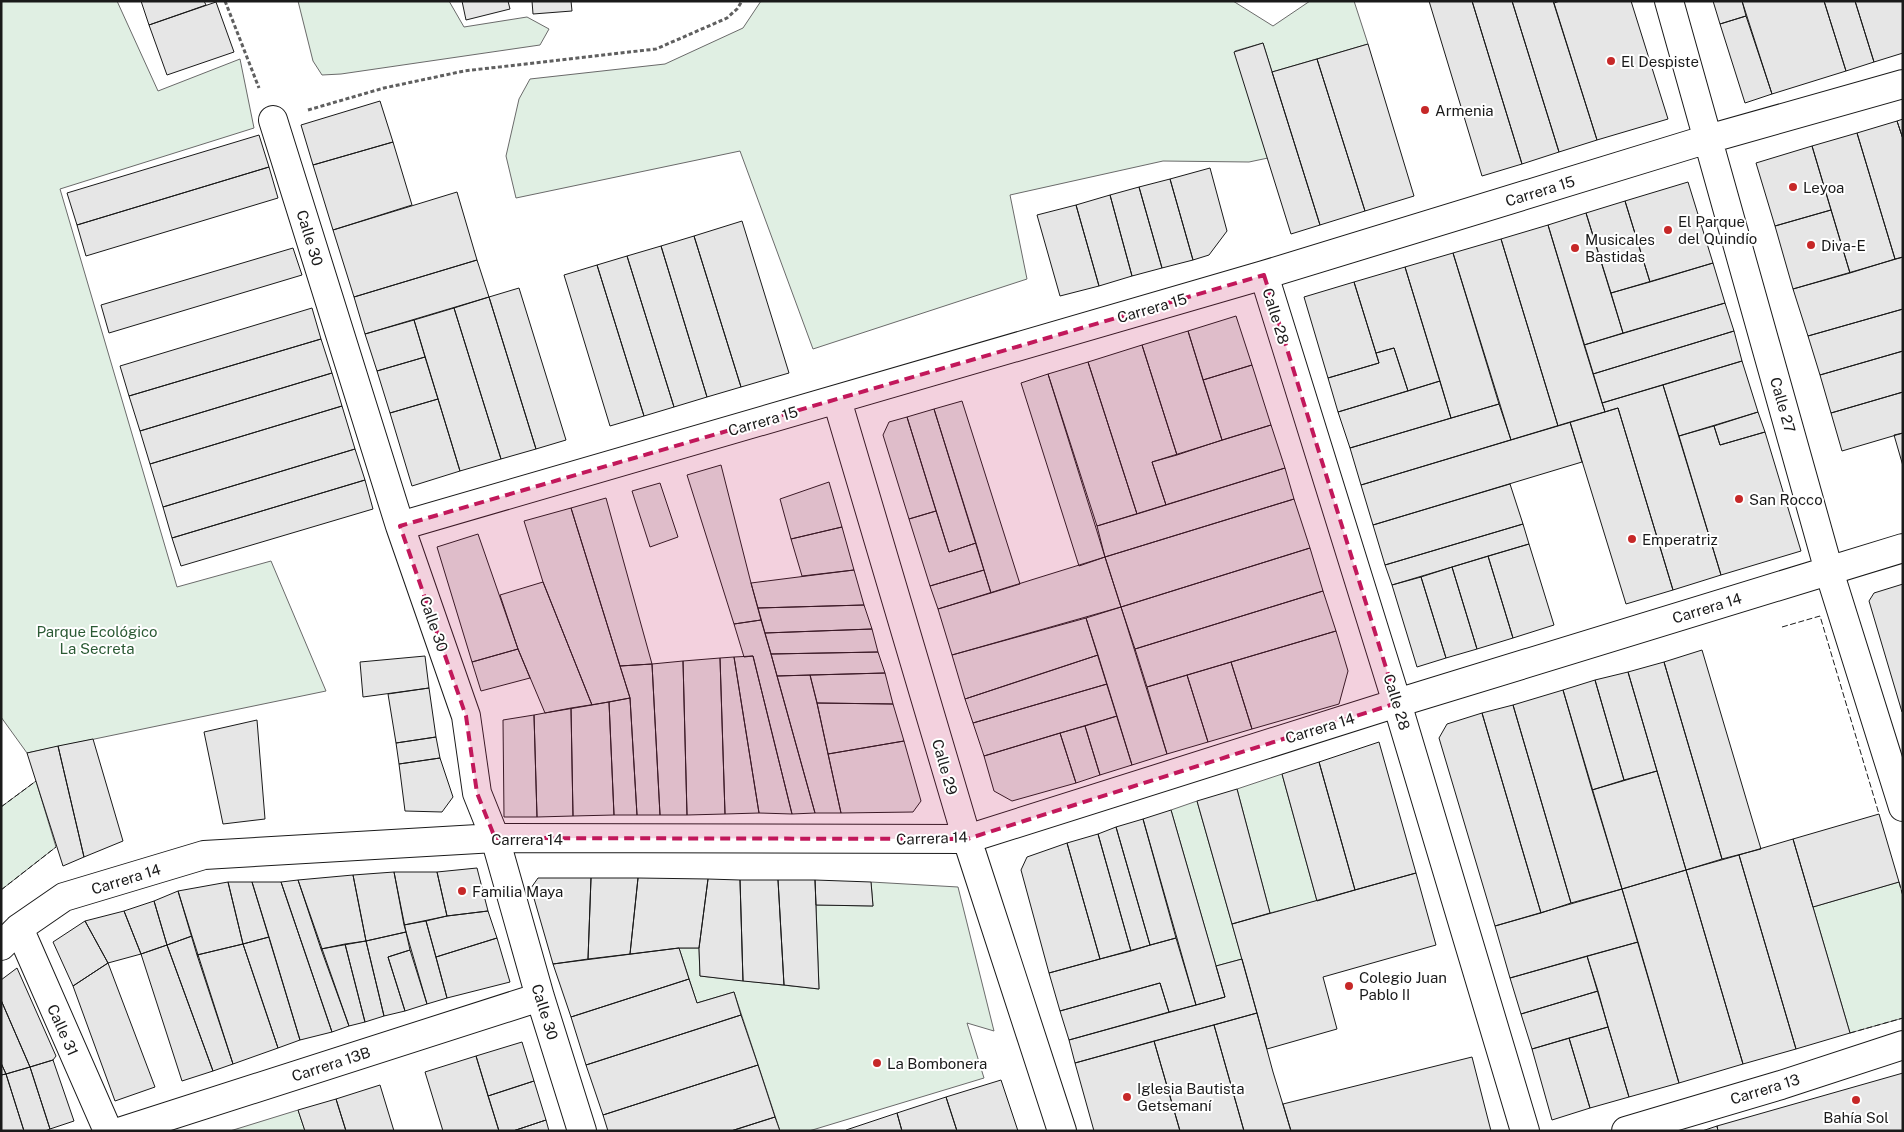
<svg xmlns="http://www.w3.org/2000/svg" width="1904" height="1132" viewBox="0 0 1904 1132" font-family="'Public Sans',sans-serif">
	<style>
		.green { fill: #e0efe3; stroke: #6a6a6a }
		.building { fill: #e6e6e6; stroke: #1a1a1a }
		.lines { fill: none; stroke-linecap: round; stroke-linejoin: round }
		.minor-casing { stroke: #1a1a1a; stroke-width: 30 }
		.path { stroke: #5f5f5f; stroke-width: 3; stroke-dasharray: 4 2.5; stroke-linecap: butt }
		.minor { stroke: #fff; stroke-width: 28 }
		.fence { stroke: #1a1a1a; stroke-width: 1; stroke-dasharray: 6 2.5; stroke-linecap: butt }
		.marked { fill: #c2185b; fill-opacity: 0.2; stroke: #c2185b; stroke-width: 4; stroke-dasharray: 10 6; stroke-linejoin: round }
		.poi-dot { fill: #c62828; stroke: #fff; stroke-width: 2 }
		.labels { text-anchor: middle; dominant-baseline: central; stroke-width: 4; stroke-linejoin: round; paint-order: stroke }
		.poi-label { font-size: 15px; fill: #1a1a1a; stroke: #fff; text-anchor: start }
		.street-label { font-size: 15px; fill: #1a1a1a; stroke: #fff }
		.park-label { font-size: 15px; fill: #2b5a34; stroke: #fff }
	</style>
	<rect width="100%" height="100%" fill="#fff"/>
	<!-- green -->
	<path class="green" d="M1 1H117L158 91 240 59 254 128 60 189 177 587 271 561 326 691 27 753 1 717Z
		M298 1H449L464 27 527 17 549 29 540 45 341 74 322 75 313 61Z
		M761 1H1233L1273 26 1310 1H1354L1368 44 1272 72 1263 43 1235 51 1268 158 1249 162 1163 161 1010 195 1027 279 813 349 740 151 516 198 506 156 519 99 530 79 665 64 743 28Z
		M1282 774 1317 901 1270 913 1237 789Z
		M36 781 56 847 1 890V807Z
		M1197 801 1242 959 1216 966 1171 810Z
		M871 882 958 887 994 1031 967 1023 984 1078 809 1131H780L734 992 697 1003 679 948H699L700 976 819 989 816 905 873 906Z
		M1899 882 1903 896V1018L1850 1033 1813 907Z
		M298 1110 305 1131H230Z"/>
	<!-- building -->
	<path class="building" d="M141 1H204L206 5 149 25Z
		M462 1H508L510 9 466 20Z
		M532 1H571L572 11 533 14Z
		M1429 1H1472L1522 164 1482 176Z
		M1472 1H1512L1559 152 1522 164Z
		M1512 1H1553L1597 140 1559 152Z
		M1560 1H1631L1668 119 1597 140 1554 3Z
		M1713 1H1742L1746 16 1720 24Z
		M1742 1H1824L1846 71 1772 94Z
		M1824 1H1855L1874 62 1846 71Z
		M1855 1H1903V53L1874 62Z
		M216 2 234 52 167 75 149 25Z
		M1746 16 1772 94 1745 103 1720 24Z
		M1263 43 1320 225 1291 234 1234 52Z
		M1368 44 1414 196 1365 211 1317 59Z
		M1317 59 1365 211 1320 225 1272 72Z
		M380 101 393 142 313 165 301 125Z
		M1903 119V139L1897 121Z
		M1897 121 1903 139V257L1895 259 1857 133Z
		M1857 133 1895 259 1850 273 1812 146Z
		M259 135 269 167 77 225 67 193Z
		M393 142 412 205 333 230 313 165Z
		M1812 146 1831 210 1775 226 1756 163Z
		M269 167 278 198 86 256 77 225Z
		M1210 168 1227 231 1209 255 1193 260 1170 179Z
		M1170 179 1193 260 1162 268 1139 187Z
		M1688 182 1713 263 1650 282 1625 201Z
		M1139 187 1162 268 1132 276 1110 195Z
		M457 192 477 260 354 297 333 230Z
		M1110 195 1132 276 1099 286 1076 205Z
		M1625 201 1650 282 1611 293 1586 213Z
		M1076 205 1099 286 1060 296 1037 215Z
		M1831 210 1850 273 1793 289 1775 226Z
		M1586 213 1623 333 1584 345 1548 225Z
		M742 221 789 373 741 387 694 236Z
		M1548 225 1605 412 1558 426 1501 239Z
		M694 236 741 387 707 397 661 246Z
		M1501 239 1558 426 1511 440 1453 253Z
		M661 246 707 397 674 407 627 256Z
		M293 248 302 275 109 333 101 305Z
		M1453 253 1499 404 1451 418 1405 267Z
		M627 256 674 407 644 416 597 265Z
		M1903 257V309L1808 336 1793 289Z
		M477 260 489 297 365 334 354 297Z
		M1713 263 1725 303 1623 333 1611 293Z
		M597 265 644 416 610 426 564 275Z
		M1405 267 1440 381 1408 391 1394 348 1376 353 1354 282Z
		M1354 282 1379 363 1328 378 1304 297Z
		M519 288 566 440 536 449 489 297Z
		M489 297 536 449 501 459 454 308Z
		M1725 303 1734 331 1593 374 1584 345Z
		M312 308 321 339 129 396 120 366Z
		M454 308 501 459 460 471 414 320Z
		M1903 309V351L1820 375 1808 336Z
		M1236 316 1252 365 1203 380 1188 331Z
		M414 320 425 357 377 371 365 334Z
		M1188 331 1222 440 1177 455 1142 345Z
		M1734 331 1742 361 1602 403 1593 374Z
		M321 339 332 373 140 431 129 396Z
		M1142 345 1177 455 1152 462 1166 505 1137 514 1088 362Z
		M1394 348 1408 391 1338 412 1328 378 1379 363 1376 353Z
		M1903 351V392L1831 413 1820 375Z
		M425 357 438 399 390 413 377 371Z
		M1742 361 1758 412 1679 436 1663 385Z
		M1088 362 1137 514 1097 526 1048 374Z
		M1252 365 1271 425 1222 440 1203 380Z
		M332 373 342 406 150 464 140 431Z
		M1048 374 1105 557 1079 566 1021 383Z
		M1440 381 1451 418 1350 448 1338 412Z
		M1663 385 1721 575 1673 590 1618 408 1605 412 1602 403Z
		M1903 392V433L1842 451 1831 413Z
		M438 399 460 471 412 486 390 413Z
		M962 401 1020 584 991 593 934 409Z
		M1499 404 1511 440 1361 485 1350 448Z
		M342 406 355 449 163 507 150 464Z
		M1618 408 1673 590 1626 604 1570 422Z
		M934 409 976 543 949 552 907 417Z
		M1758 412 1765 432 1720 445 1714 426Z
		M907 417 936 511 909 519 883 435 889 422Z
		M1570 422 1582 462 1373 525 1361 485Z
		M1271 425 1285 468 1166 505 1152 462Z
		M1714 426 1720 445 1765 432 1801 551 1721 575 1679 436Z
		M1903 433V466L1894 435Z
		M355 449 365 480 172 538 163 507Z
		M721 465 751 583 761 620 734 624 687 475Z
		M1285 468 1294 499 1105 557 1097 526Z
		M365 480 373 509 181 566 172 538Z
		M829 482 842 527 791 539 780 499Z
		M660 483 678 537 650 547 632 491Z
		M1510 484 1523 524 1385 565 1373 525Z
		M606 498 652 664 620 666 571 508Z
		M1294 499 1310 548 1121 607 1105 557Z
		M571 508 620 666 630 698 592 705 543 582 524 521Z
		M936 511 949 552 976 543 984 570 930 586 909 519Z
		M1523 524 1529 544 1392 585 1385 565Z
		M842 527 854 570 802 576 791 539Z
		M478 534 518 649 472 662 437 547Z
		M1529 544 1554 625 1513 638 1488 556Z
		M1310 548 1323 591 1135 649 1121 607Z
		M1488 556 1513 638 1477 649 1452 567Z
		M1105 557 1121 607 952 655 938 609Z
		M1452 567 1477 649 1446 658 1421 577Z
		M854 570 864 605 758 608 751 583Z
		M984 570 991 593 938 609 930 586Z
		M1421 577 1446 658 1417 667 1392 585Z
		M543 582 592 705 545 713 518 649 500 595Z
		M1903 584V712H1902L1869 601 1874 593Z
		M1323 591 1336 631 1147 687 1135 649Z
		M864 605 872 629 765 633 758 608Z
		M1121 607 1167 754 1132 765 1086 618Z
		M1086 618 1098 655 965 699 952 655Z
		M761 620 771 654 815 813 792 814 753 656 744 657 734 624Z
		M872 629 878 652 771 654 765 633Z
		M1336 631 1348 671 1339 704 1252 729 1231 662Z
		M518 649 530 678 481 691 472 662Z
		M1702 650 1761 849 1722 859 1664 662Z
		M878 652 885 673 777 676 771 654Z
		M1098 655 1107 684 973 723 965 699Z
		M425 656 429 688 363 697 360 662Z
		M753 656 792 814 759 813 734 657Z
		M734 657 759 813 725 814 720 658Z
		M720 658 725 814 687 815 683 661Z
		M683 661 687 815H660L652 664Z
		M1231 662 1252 729 1208 742 1187 675Z
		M1664 662 1722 859 1686 870 1628 672Z
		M652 664 660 815H637L630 698 620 666Z
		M1628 672 1657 771 1624 780 1595 680Z
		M885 673 893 704 817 703 810 675Z
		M810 675 817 703 841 813H815L777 676Z
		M1187 675 1208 742 1167 754 1147 687Z
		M1595 680 1624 780 1592 790 1563 690Z
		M1107 684 1117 716 984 756 973 723Z
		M429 688 436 737 396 743 388 694Z
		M1563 690 1622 889 1571 903 1513 705Z
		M630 698 637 815H614L609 702Z
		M609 702 614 815 573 816 571 708Z
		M817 703 893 704 904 741 828 754Z
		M1513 705 1571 903 1541 913 1482 713Z
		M571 708 573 816 537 817 534 715Z
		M1482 713 1541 913 1495 926 1439 738 1447 724Z
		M534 715 537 817H504L503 720Z
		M1117 716 1132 765 1100 775 1085 726Z
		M257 720 265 819 223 824 204 732Z
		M1085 726 1100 775 1076 783 1060 733Z
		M1060 733 1076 783 1012 801 994 791 984 756Z
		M436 737 440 758 399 764 396 743Z
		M93 739 123 841 84 857 58 746Z
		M904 741 921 801 913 812 841 813 828 754Z
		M1379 742 1416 873 1355 890 1319 762Z
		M58 746 84 857 63 866 27 753Z
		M440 758 453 797 442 812 405 811 399 764Z
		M1319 762 1355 890 1317 901 1282 774Z
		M1657 771 1686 870 1622 889 1592 790Z
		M1237 789 1270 913 1232 924 1197 801Z
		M1171 810 1225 997 1196 1005 1143 819Z
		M1879 814 1899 882 1813 907 1793 839Z
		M1143 819 1176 938 1150 945 1116 827Z
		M1116 827 1150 945 1131 951 1098 834Z
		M1098 834 1131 951 1100 959 1067 843Z
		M1793 839 1850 1033 1796 1049 1739 855Z
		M1067 843 1100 959 1049 973 1021 870 1027 857Z
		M1739 855 1796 1049 1743 1064 1686 870Z
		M477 868 488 911 447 916 437 872Z
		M1686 870 1743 1064 1679 1083 1622 889Z
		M394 872 406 932 366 941 353 875Z
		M394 872H437L447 916 404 925Z
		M1416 873 1436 945 1323 977 1337 1029 1267 1049 1232 924Z
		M353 875 366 941 321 949 298 880Z
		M538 878H591L588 959 553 964 531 888Z
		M591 878H638L630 954 588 959Z
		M638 878 708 879 699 948H679L630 954Z
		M708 879 740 880 743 981 700 976 699 948Z
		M298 880 349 1026 332 1032 281 882Z
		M740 880H778L784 985 743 981Z
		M778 880H815L819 989 784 985Z
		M815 880 871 882 873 906 816 905Z
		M228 882H252L269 937 243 944Z
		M228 882 243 944 197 955 178 891Z
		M252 882H281L332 1032 300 1040Z
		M1622 889 1638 942 1510 978 1495 926Z
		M178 891 192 936 167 945 154 901Z
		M154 901 167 945 141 954 124 911Z
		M124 911 141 954 108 963 85 921Z
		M488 911 497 938 436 957 426 921 447 916Z
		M85 921 108 963 73 986 53 942Z
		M426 921 447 998 427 1004 404 925Z
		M406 932 410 950 388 957 405 1011 384 1016 366 941Z
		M192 936 233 1064 213 1071 167 945Z
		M269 937 300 1040 278 1048 243 944Z
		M497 938 510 982 447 998 436 957Z
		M1176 938 1196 1005 1169 1012 1160 983 1060 1011 1049 973Z
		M366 941 384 1016 365 1022 345 944Z
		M1638 942 1679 1083 1629 1097 1587 956Z
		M243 944 278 1048 233 1064 197 955Z
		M345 944 365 1022 349 1026 321 949Z
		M167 945 213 1071 182 1081 141 954Z
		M679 948 689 979 571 1017 553 964Z
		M410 950 427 1004 405 1011 388 957Z
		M1587 956 1598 991 1521 1014 1510 978Z
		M1242 959 1257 1013 1075 1063 1069 1040 1225 997 1216 966Z
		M108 963 155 1087 115 1101 73 986Z
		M17 968 56 1056 53 1060 30 1067 1 1000V980Z
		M689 979 697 1003 734 992 741 1015 586 1065 571 1017Z
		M1160 983 1169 1012 1069 1040 1060 1011Z
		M1598 991 1608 1027 1532 1049 1521 1014Z
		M1 1000 30 1067 6 1074 1 1063Z
		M1257 1013 1273 1072 1291 1131H1244L1214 1025Z
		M741 1015 758 1065 603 1115 586 1065Z
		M1214 1025 1244 1131H1180L1154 1041Z
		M1608 1027 1629 1097 1590 1108 1569 1038Z
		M1569 1038 1590 1108 1552 1120 1532 1049Z
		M1154 1041 1180 1131H1094L1075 1063Z
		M522 1042 534 1081 488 1096 476 1056Z
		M476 1056 499 1131H443L425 1072Z
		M1472 1057 1491 1131H1291L1283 1104Z
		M53 1060 74 1121 50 1129 30 1067Z
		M1 1063 6 1074 1 1075Z
		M758 1065 775 1117 731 1131H608L603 1115Z
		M30 1067 50 1129 45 1131H24L6 1074Z
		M1903 1073V1131H1718L1717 1126Z
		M6 1074 24 1131H1V1075Z
		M1001 1080 1018 1131H957L946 1097Z
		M534 1081 546 1120 513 1131H499L488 1096Z
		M380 1085 394 1131H346L336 1099Z
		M946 1097 957 1131H902L897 1113Z
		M336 1099 346 1131H305L298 1110Z
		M897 1113 902 1131H847L846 1130Z
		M775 1117 780 1131H731Z
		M546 1120 549 1131H513Z
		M1717 1126 1718 1131H1702Z"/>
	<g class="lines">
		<!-- minor casing -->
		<g class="minor-casing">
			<path id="minor" d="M1669 1 1829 571 1903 807
				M273 120 400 526 466 716 477 793 495 838 540 997 582 1131
				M1264 275 1397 703 1525 1131
				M837 400 967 839 1062 1131
				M400 526 1264 275 1708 139 1903 84
				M19 928 108 1131
				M1 946 19 928 64 897 204 855 495 838 967 839 1397 703 1903 548
				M122 1131 540 997
				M1626 1131 1781 1085 1903 1045"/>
		</g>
		<!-- path -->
		<path class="path" d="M225 1 259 88
			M308 110 384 88 464 71 656 49 727 18 737 9 742 1"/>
		<!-- minor -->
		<use href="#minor" class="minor"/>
		<!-- fence -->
		<path class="fence" d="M1782 627 1820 616 1879 814
			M1 807 36 781
			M1899 882 1903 896
			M1 890 56 847
			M1850 1033 1903 1018"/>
	</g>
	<!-- marked area -->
	<path class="marked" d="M1264 275 1397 703 967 839 495 838 477 793 466 716 400 526Z"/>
	<!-- markers -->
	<g class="poi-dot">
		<circle cx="1611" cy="61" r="5"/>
		<circle cx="1425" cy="110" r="5"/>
		<circle cx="1793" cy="187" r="5"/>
		<circle cx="1668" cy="230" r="5"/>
		<circle cx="1811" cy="245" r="5"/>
		<circle cx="1575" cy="248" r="5"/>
		<circle cx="1739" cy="499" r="5"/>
		<circle cx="1632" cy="539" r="5"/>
		<circle cx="462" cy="891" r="5"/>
		<circle cx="1349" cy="986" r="5"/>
		<circle cx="877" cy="1063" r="5"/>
		<circle cx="1127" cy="1097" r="5"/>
		<circle cx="1856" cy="1100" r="5"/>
	</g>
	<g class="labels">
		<!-- poi labels -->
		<g class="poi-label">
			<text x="1621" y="61">El Despiste</text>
			<text x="1435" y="110">Armenia</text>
			<text x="1803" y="187">Leyoa</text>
			<text x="1678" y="221">El Parque<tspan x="1678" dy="17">del Quindío</tspan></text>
			<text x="1585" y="239">Musicales<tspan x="1585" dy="17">Bastidas</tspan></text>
			<text x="1821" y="245">Diva-E</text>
			<text x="1749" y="499">San Rocco</text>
			<text x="1642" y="539">Emperatriz</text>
			<text x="472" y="891">Familia Maya</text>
			<text x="1359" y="977">Colegio Juan<tspan x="1359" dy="17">Pablo II</tspan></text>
			<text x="887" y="1063">La Bombonera</text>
			<text x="1137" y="1088">Iglesia Bautista<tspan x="1137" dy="17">Getsemaní</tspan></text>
			<text x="1856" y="1117" text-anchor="middle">Bahía Sol</text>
		</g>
		<!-- street labels -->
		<g class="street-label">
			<text transform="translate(1540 191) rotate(-17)">Carrera 15</text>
			<text transform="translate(310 238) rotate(73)">Calle 30</text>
			<text transform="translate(1152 308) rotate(-16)">Carrera 15</text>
			<text transform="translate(1276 316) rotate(73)">Calle 28</text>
			<text transform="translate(1783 405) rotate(74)">Calle 27</text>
			<text transform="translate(763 421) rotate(-16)">Carrera 15</text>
			<text transform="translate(1707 608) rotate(-17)">Carrera 14</text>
			<text transform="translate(434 624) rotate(71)">Calle 30</text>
			<text transform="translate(1397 702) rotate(73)">Calle 28</text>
			<text transform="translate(1320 728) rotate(-17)">Carrera 14</text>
			<text transform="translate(945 767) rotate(74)">Calle 29</text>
			<text transform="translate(932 838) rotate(-2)">Carrera 14</text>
			<text x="527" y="839">Carrera 14</text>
			<text transform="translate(126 879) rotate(-17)">Carrera 14</text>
			<text transform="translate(545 1012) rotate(73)">Calle 30</text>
			<text transform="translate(63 1030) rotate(66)">Calle 31</text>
			<text transform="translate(331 1064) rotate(-18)">Carrera 13B</text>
			<text transform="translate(1765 1089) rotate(-17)">Carrera 13</text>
		</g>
		<!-- park labels -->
		<g class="park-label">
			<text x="97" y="631">Parque Ecológico<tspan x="97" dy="17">La Secreta</tspan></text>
		</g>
	</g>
	<!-- border -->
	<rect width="1904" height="1132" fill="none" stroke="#1a1a1a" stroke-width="5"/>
</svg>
